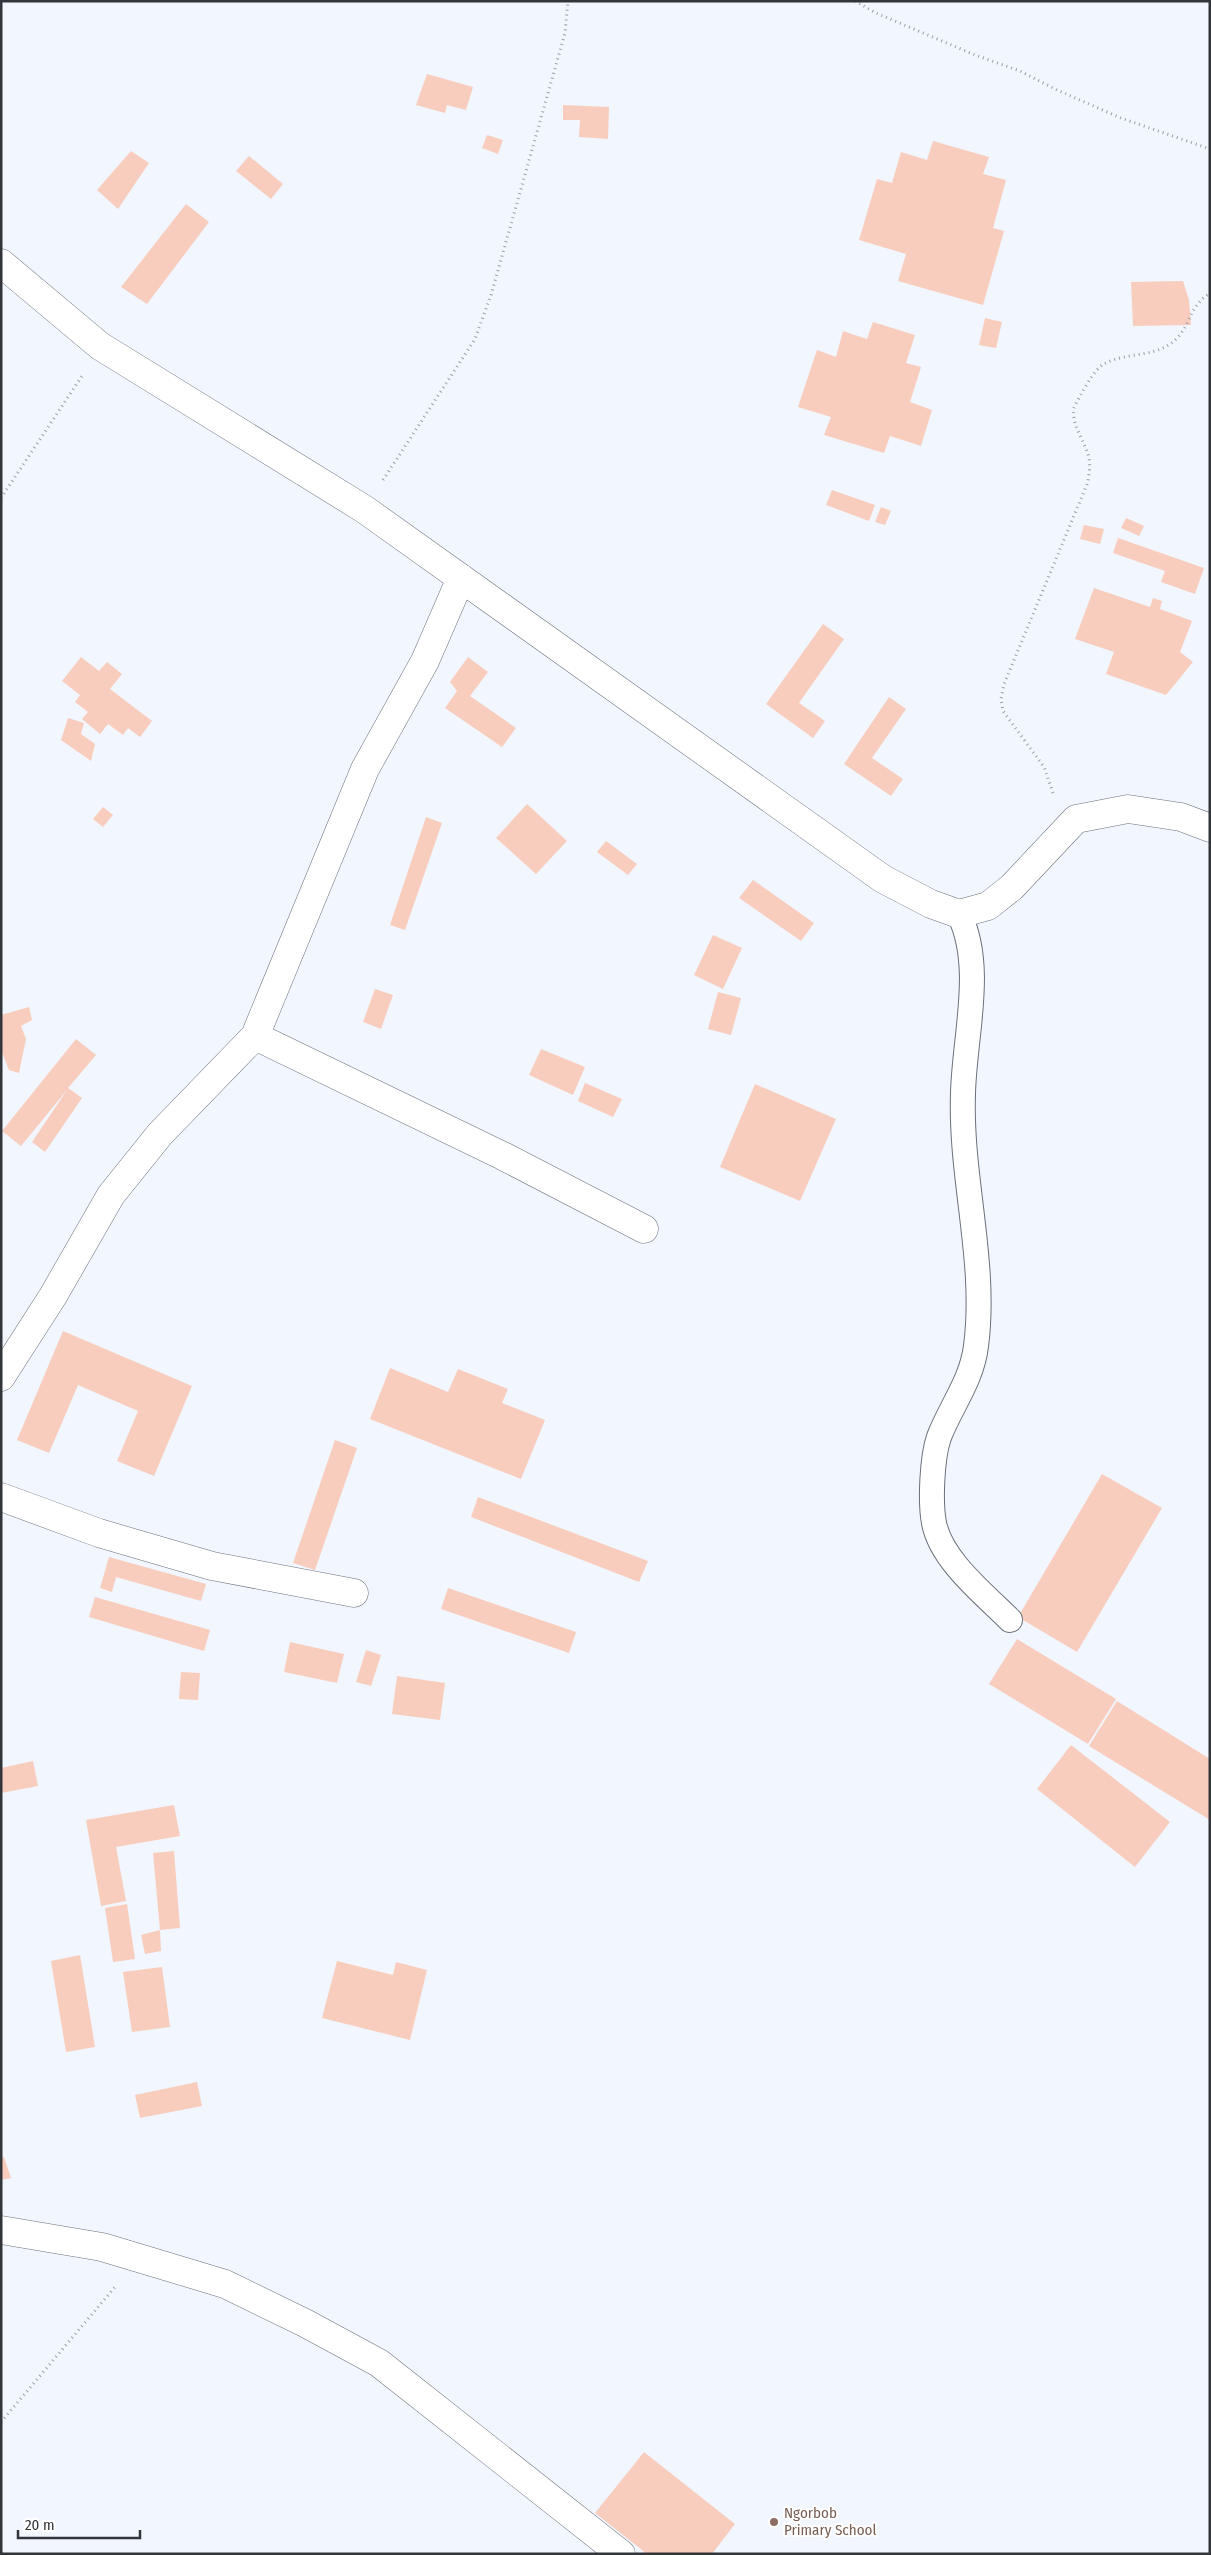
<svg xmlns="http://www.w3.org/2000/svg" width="1211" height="2555" viewBox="0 0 1211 2555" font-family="'Fira Sans Condensed',sans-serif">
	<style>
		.building { fill: #f9cdbd }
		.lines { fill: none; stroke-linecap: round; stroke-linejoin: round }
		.lane-casing { stroke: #6b717a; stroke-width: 26 }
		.street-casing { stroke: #6b717a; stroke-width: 29 }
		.path { stroke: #999ea4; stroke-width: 3; stroke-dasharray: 1 4; stroke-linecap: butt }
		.lane { stroke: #fff; stroke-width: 24 }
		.street { stroke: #fff; stroke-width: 28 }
		.education-dot { fill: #8d6e63; stroke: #fff; stroke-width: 2 }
		.labels { text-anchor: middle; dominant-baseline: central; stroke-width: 4; stroke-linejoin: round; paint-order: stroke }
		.education-label { font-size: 15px; fill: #785e54; stroke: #fff; text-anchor: start }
	</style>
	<rect width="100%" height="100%" fill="#f1f6ff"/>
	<!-- building -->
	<path class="building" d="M427 74 473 87 466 110 447 105 445 113 416 105Z
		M563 105 609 107 608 139 579 137 580 120H563Z
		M487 135 503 140 498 154 482 148Z
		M933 141 989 157 983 174 1006 180 993 228 1004 231 983 305 898 281 906 254 859 240 877 179 892 183 901 152 927 160Z
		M131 151 149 163 118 209 97 190Z
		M249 156 283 184 271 199 236 171Z
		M186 204 209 222 147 304 121 287Z
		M1183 281 1189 300 1191 325 1133 326 1131 282Z
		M985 318 1002 322 996 348 979 345Z
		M873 322 915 335 906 363 921 367 910 402 932 410 921 446 890 436 884 453 824 435 831 417 798 407 817 350 836 357 843 331 867 339Z
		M832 490 875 505 869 521 826 505Z
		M881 507 891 511 885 525 875 522Z
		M1126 518 1144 526 1139 536 1121 528Z
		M1084 525 1104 529 1100 544 1080 539Z
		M1118 538 1204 568 1195 594 1161 582 1165 571 1113 553Z
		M1094 588 1150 607 1153 598 1162 601 1160 609 1192 621 1180 652 1193 662 1166 695 1106 674 1114 652 1075 639Z
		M823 624 844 639 799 703 825 721 813 738 766 704Z
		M81 657 99 671 107 662 122 674 110 689 152 721 140 737 128 728 123 735 108 724 100 734 82 719 88 712 75 702 80 695 62 681Z
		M468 657 488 672 470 696 516 728 502 747 445 708 457 691 450 682Z
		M889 697 906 709 872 758 903 779 891 796 844 764Z
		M68 718 84 723 81 734 95 744 91 761 61 740Z
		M527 804 567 841 536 874 496 838Z
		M103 807 113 815 103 827 93 819Z
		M426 817 442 823 405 930 390 925Z
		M606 841 637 864 628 875 597 852Z
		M753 880 814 923 801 941 739 898Z
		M713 935 742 948 723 989 694 975Z
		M375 989 393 995 381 1029 363 1022Z
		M718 992 741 998 731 1035 708 1029Z
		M29 1007 32 1020 21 1026 26 1039 19 1073 9 1070 1 1050V1015Z
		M76 1039 96 1055 68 1088 82 1098 45 1152 32 1142 67 1090 21 1146 2 1131Z
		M541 1049 585 1067 573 1095 529 1075Z
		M585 1083 622 1099 613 1117 578 1101Z
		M755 1084 836 1119 800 1201 720 1167Z
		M63 1331 192 1386 154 1476 117 1461 138 1411 78 1385 49 1453 17 1440Z
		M390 1368 448 1392 458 1369 508 1389 502 1403 545 1420 521 1479 370 1419Z
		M335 1440 357 1448 315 1570 293 1563Z
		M1102 1474 1162 1508 1077 1652 1018 1617Z
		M478 1497 648 1561 639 1582 471 1517Z
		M109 1557 206 1584 201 1601 116 1577 112 1592 100 1588Z
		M448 1588 576 1632 569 1653 441 1609Z
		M95 1597 210 1630 204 1651 89 1617Z
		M1017 1639 1116 1699 1088 1744 989 1684Z
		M290 1642 344 1654 337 1683 284 1672Z
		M366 1650 381 1655 371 1686 356 1682Z
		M181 1672 200 1673 198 1700 179 1699Z
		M397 1676 445 1683 440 1720 392 1714Z
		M1117 1701 1210 1759V1820L1089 1746Z
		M1071 1745 1170 1822 1135 1867 1037 1789Z
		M33 1761 38 1786 1 1793V1768Z
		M174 1805 180 1836 116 1847 126 1901 101 1906 86 1820Z
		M174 1851 180 1928 160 1930 153 1853Z
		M127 1904 135 1959 113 1962 105 1908Z
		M160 1930 161 1951 145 1954 141 1935Z
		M80 1955 95 2047 66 2052 51 1961Z
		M337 1961 393 1975 396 1962 427 1970 410 2040 322 2018Z
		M162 1967 170 2027 132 2032 123 1972Z
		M197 2082 202 2106 140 2118 135 2095Z
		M4 2157 11 2178 1 2180V2158Z
		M644 2452 735 2524 712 2554H647L595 2513Z"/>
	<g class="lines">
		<!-- lane casing -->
		<g class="lane-casing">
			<path id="lane" d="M959 914C985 967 964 1037 963 1094 960 1178 987 1262 976 1346 972 1380 951 1406 939 1437 932 1457 930 1502 934 1523 941 1560 984 1594 1010 1620"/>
		</g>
		<!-- street casing -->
		<g class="street-casing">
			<path id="street" d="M1 263 100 346 364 509 883 879 931 904 959 914 988 906 1012 887 1076 819 1128 809 1181 817 1210 828
				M255 1036 503 1156 644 1229
				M1 1377 53 1296 111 1195 160 1134 255 1036 365 769 425 661 461 578
				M1 1497 99 1533 212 1566 354 1593
				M1 2230 102 2247 225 2284 305 2323 379 2363 621 2554"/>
		</g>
		<!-- path -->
		<path class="path" d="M855 1 876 13 975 55 1020 71 1057 90 1121 118 1210 149
			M383 480 475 339 491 295 565 33 568 1
			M1 498 82 376
			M1053 793 1044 767 1003 711 1001 699 1004 684 1088 482C1089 473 1091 463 1088 454 1083 439 1071 423 1074 408 1079 397 1094 369 1104 364 1127 351 1160 359 1179 336 1192 320 1190 306 1210 293
			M1 2422 115 2287"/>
		<!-- lane -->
		<use href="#lane" class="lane"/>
		<!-- street -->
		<use href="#street" class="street"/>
	</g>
	<!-- markers -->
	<circle class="education-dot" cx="774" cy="2522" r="5"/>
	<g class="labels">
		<!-- education labels -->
		<g class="education-label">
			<text x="784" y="2513">Ngorbob<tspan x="784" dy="17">Primary School</tspan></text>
		</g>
	</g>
	<!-- border -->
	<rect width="1211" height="2555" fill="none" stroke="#323539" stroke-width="5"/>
	<!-- scale -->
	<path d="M18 2530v8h122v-8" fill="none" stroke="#323539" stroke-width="2.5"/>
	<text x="25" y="2530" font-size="15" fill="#323539" stroke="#ffffff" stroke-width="4" paint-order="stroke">20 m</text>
</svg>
